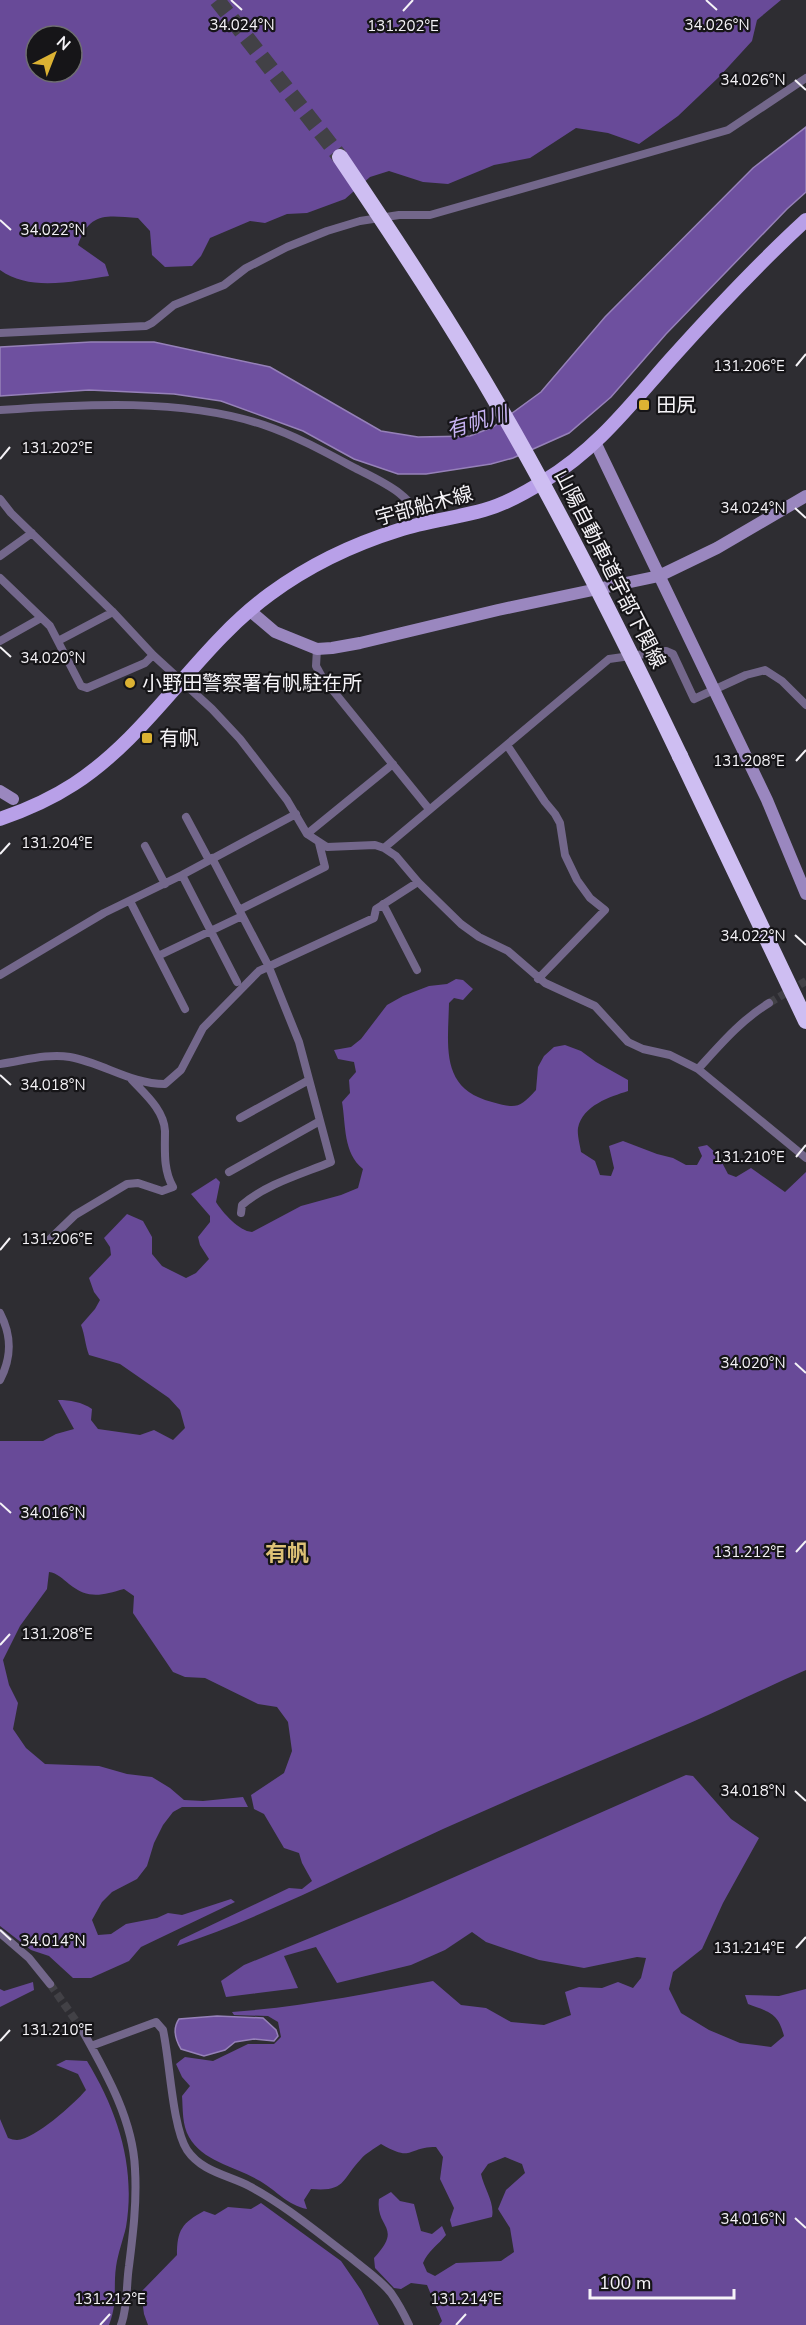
<svg xmlns="http://www.w3.org/2000/svg" width="806" height="2325" viewBox="0 0 806 2325" font-family="'Nunito Sans','Noto Sans JP',sans-serif">
	<style>
		.forest { fill: #684a98; fill-rule: evenodd }
		.water { fill: #6e509f; stroke: #9681b9; stroke-width: 1.5 }
		.lines { fill: none; stroke-linecap: round; stroke-linejoin: round }
		.street-tunnel { stroke: #424146; stroke-width: 8; stroke-dasharray: 8 4; stroke-linecap: butt }
		.highway-tunnel { stroke: #424146; stroke-width: 16; stroke-dasharray: 16 8; stroke-linecap: butt }
		.street { stroke: #73678b; stroke-width: 8 }
		.secondary { stroke: #9a87bf; stroke-width: 12 }
		.primary { stroke: #b8a0e8; stroke-width: 14 }
		.highway { stroke: #cebef2; stroke-width: 16 }
		.highway-bridge { stroke: #cebef2; stroke-width: 16 }
		.ticks { fill: none; stroke: #f5f3f7; stroke-width: 2 }
		.poi-dot { fill: #dcb233; stroke: #161518; stroke-width: 2 }
		.labels { text-anchor: middle; dominant-baseline: central; stroke-width: 4.5; stroke-linejoin: round; paint-order: stroke }
		.poi-label { font-size: 20px; fill: #f5f3f7; stroke: #161518; text-anchor: start }
		.street-label { font-size: 20px; fill: #f5f3f7; stroke: #161518 }
		.water-label { font-size: 21px; font-style: italic; fill: #c6b1f1; stroke: #161518 }
		.quarter-label { font-size: 22px; font-weight: bold; fill: #ddc176; stroke: #161518 }
		.ticks-label { font-size: 15px; text-anchor: middle; fill: #f5f3f7; stroke: #161518; stroke-width: 4.5; stroke-linejoin: round; paint-order: stroke }
	</style>
	<rect width="100%" height="100%" fill="#2e2d32"/>
	<!-- forest -->
	<path class="forest" d="M0 0H781L757 20 752 41 719 77 678 116 639 144 608 133 576 128 530 158 494 165 448 184 423 182 389 171 370 177 345 199 307 213 287 214 265 223 250 221 210 238 201 256 192 266 165 267 152 255 150 231 138 218C107 216 90 211 78 245L105 264 109 276C74 281 30 292 0 270ZM36 36H72V72H36Z
		M456 979 463 980 473 989 463 1000 454 998 449 1003C448 1047 440 1089 492 1102 516 1109 520 1108 536 1090L538 1067 544 1056 554 1047 565 1045 581 1051 596 1062 628 1080V1091C610 1097 583 1105 578 1128 577 1135 580 1145 581 1152L595 1161 600 1175 611 1176 614 1168 609 1146 623 1141 657 1154 673 1158 686 1165H697L702 1156 698 1147 707 1145 718 1155 728 1174 736 1177 751 1168 785 1192 806 1172V1670C767 1687 729 1706 690 1723 608 1758 525 1792 443 1829 355 1869 269 1915 177 1946L180 1940 289 1888 302 1889 312 1881 302 1863 299 1853 284 1848 264 1814 254 1809 251 1795 284 1773 292 1751 288 1722 277 1707 258 1704 205 1678 185 1677 173 1672 133 1613 134 1596 124 1589C102 1595 89 1600 69 1584 63 1579 57 1573 49 1572L47 1589 20 1626 3 1660 9 1685 18 1703 13 1729 26 1748 45 1764 99 1766 127 1774 152 1777 170 1788 184 1800 203 1801 243 1797 248 1807H182L173 1812 163 1825 154 1843 147 1866 137 1879 112 1892 102 1902 92 1920 98 1935 111 1934 126 1924 157 1918 168 1913 182 1915 231 1899 235 1902 141 1947 129 1961 91 1978H73L49 1956 31 1950 0 1926V1441H43L56 1434 74 1429 58 1400C70 1400 82 1402 92 1409L91 1420 98 1429 140 1435 154 1430 173 1440 185 1428 180 1410 169 1398 120 1364 89 1355C85 1345 85 1335 81 1325L95 1309 100 1300 94 1292 89 1278 111 1255 110 1247 104 1238 127 1214 143 1221 152 1237V1254L162 1266 186 1278 196 1273 209 1259 200 1245 198 1237 210 1222V1216L191 1194 216 1178 220 1182 216 1202C223 1213 239 1231 252 1232L301 1206 341 1195 358 1188 363 1169C343 1153 346 1125 342 1102L350 1093 349 1080 356 1072 354 1062 338 1059 334 1050 351 1047 361 1039 387 1005 403 996 429 986 447 984Z
		M686 1775 693 1776 731 1819 759 1838 723 1903 702 1949 673 1972 669 1989 681 2013 709 2030 740 2043 771 2047 784 2036C778 2012 769 2012 748 2004L745 1995 779 1996 806 1989V2325H439L442 2321 427 2285 411 2283 401 2289 394 2288 375 2268 374 2258C404 2226 375 2229 379 2199L391 2192 400 2201 414 2204 421 2231 432 2234 442 2226 446 2235C438 2245 428 2251 423 2263L427 2272 435 2276 456 2263 501 2261 514 2252 510 2228 498 2209 506 2190 525 2173 522 2164 505 2157 488 2164 481 2174C484 2188 495 2203 492 2217L452 2227 450 2220 454 2208 440 2179 443 2157 436 2147C406 2147 414 2163 381 2144 374 2149 366 2153 361 2159 341 2180 346 2192 311 2189L304 2200 307 2209C287 2205 277 2191 260 2181 237 2167 203 2162 189 2137 182 2125 183 2109 182 2096L190 2086 182 2077 176 2064 185 2057 213 2061 248 2044H274L281 2037 278 2022 268 2016 234 2015 232 2012C300 2007 366 1994 433 1981L461 2005 486 2008 511 2022 544 2025 571 2015 565 1992 579 1987 602 1988 618 1982 633 1988 641 1978 646 1958 637 1957 584 1968 539 1960 486 1942 472 1932 445 1950 411 1965 337 1983 316 1947 284 1956 298 1988 226 1997 221 1981 244 1965 400 1901Z
		M33 1982 34 1990 0 2007V1989L4 1991Z
		M66 2060 87 2061C118 2112 136 2167 126 2227 123 2240 118 2253 116 2267 113 2288 118 2302 109 2325H0V2119L8 2138C11 2139 14 2140 17 2140 35 2139 74 2104 86 2090L78 2074 56 2065Z
		M261 2203 341 2261 361 2290 379 2325H148L144 2314 141 2292 177 2255C177 2230 182 2223 204 2211L215 2215 228 2207 251 2209Z"/>
	<!-- water -->
	<path class="water" d="M806 127V192L787 209 666 334 611 397 569 433 513 458 491 464 426 474H398L354 459 303 431 221 401 174 394 89 390 0 396V347L91 342H154L270 367 381 431 418 437 470 436 493 427 541 392 605 317 753 168Z
		M217 2016 263 2018 276 2030 278 2036 274 2041 254 2039 235 2042 225 2050 204 2056 181 2049C175 2039 172 2029 179 2019Z"/>
	<g class="lines">
		<!-- street-tunnel -->
		<path class="street-tunnel" d="M769 1003 806 981
			M50 1984 81 2028"/>
		<!-- highway-tunnel -->
		<path class="highway-tunnel" d="M217 0 340 157"/>
		<!-- street -->
		<path class="street" d="M0 333 146 326 152 323 174 305 224 285 246 268 287 247 327 231 360 221 399 215H430L728 130 806 78
			M0 410C84 404 183 398 264 425 296 436 325 452 355 468 382 482 412 494 423 524
			M0 499 11 513 113 612 153 655 212 709 240 739 287 800 307 834 327 847 375 845 384 848 396 856 418 882 461 924 479 937 508 951 545 983 595 1006 628 1042 643 1049 670 1055 698 1069 806 1158
			M0 556 32 533
			M0 578 50 626 81 686 87 688 145 663 153 655
			M0 641 41 618
			M58 641 113 612
			M317 649 316 666 322 677 429 809
			M507 745 545 802 555 814 560 823 565 855 577 880 590 898 605 910 538 979
			M186 817 209 860
			M307 834 393 764
			M145 846 165 884
			M384 848 609 659 666 651 673 654 694 699 746 675 765 670 782 681 806 705
			M212 858 268 965 299 1042 331 1162C302 1174 266 1184 242 1205L241 1213
			M182 875 237 982
			M130 901 185 1009
			M383 904 417 970
			M239 910 325 867 319 843
			M158 956 242 916
			M0 975 104 913 182 875 296 814
			M0 1064C23 1061 47 1053 70 1057 103 1063 131 1084 165 1084L181 1070 203 1028 259 971 374 918 376 909 418 882
			M698 1069C720 1045 741 1020 769 1003
			M240 1118 309 1080
			M229 1172 320 1121
			M48 1241 75 1215 127 1184 138 1183 162 1191 173 1187C163 1170 165 1150 165 1131 164 1110 145 1094 132 1080
			M0 1313C12 1336 12 1357 0 1380
			M0 1933 29 1958 50 1984
			M81 2028C105 2071 133 2119 135 2169 137 2202 133 2234 129 2266 126 2285 128 2307 121 2325
			M91 2046 156 2022 163 2030C170 2061 172 2126 187 2150 202 2172 228 2175 249 2186 285 2205 318 2233 350 2257 364 2269 380 2279 391 2293 398 2303 404 2314 409 2325"/>
		<!-- secondary -->
		<path class="secondary" d="M595 442 767 800 806 894
			M249 610 275 632 317 649 332 648 360 643 498 610 659 576 717 548 806 496
			M0 791 13 799"/>
		<!-- primary -->
		<path class="primary" d="M0 819C26 810 51 799 74 784 151 734 196 648 270 594 308 566 354 544 399 530 426 521 456 518 484 510 506 504 525 493 544 481 596 450 631 404 670 360 713 312 758 264 806 220"/>
		<!-- highway -->
		<path class="highway" d="M680 756 806 1021"/>
		<!-- highway-bridge -->
		<path class="highway-bridge" d="M340 157C396 240 451 323 501 410 566 522 624 639 680 756"/>
	</g>
	<!-- ticks -->
	<path class="ticks" d="M231 0 242 10M706 0 717 10M403 11 413 0M795 80 806 90M0 220 11 230M796 366 806 354M0 459 10 447M795 508 806 518M0 647 11 657M796 761 806 750M0 854 10 843M795 935 806 945M0 1075 11 1085M796 1157 806 1145M0 1250 10 1238M795 1363 806 1373M0 1503 11 1513M796 1552 806 1541M0 1645 10 1634M795 1791 806 1801M0 1930 11 1940M796 1948 806 1937M0 2041 10 2030M795 2218 806 2228M100 2325 110 2314M456 2325 466 2314"/>
	<!-- markers -->
	<g class="poi-dot">
		<rect x="638" y="399" width="12" height="12" rx="3"/>
		<circle cx="130" cy="683" r="6"/>
		<rect x="141" y="732" width="12" height="12" rx="3"/>
	</g>
	<g class="labels">
		<!-- poi labels -->
		<g class="poi-label">
			<text x="656" y="405">田尻</text>
			<text x="142" y="683">小野田警察署有帆駐在所</text>
			<text x="159" y="738">有帆</text>
		</g>
		<!-- street labels -->
		<g class="street-label">
			<text transform="translate(424 506) rotate(-15)">宇部船木線</text>
			<text transform="translate(610 569) rotate(63)">山陽自動車道宇部下関線</text>
		</g>
		<!-- water labels -->
		<g class="water-label">
			<text transform="translate(477 422) rotate(-16)">有帆川</text>
		</g>
		<!-- quarter labels -->
		<g class="quarter-label">
			<text x="287" y="1554">有帆</text>
		</g>
	</g>
	<g class="ticks-label">
		<text x="242" y="30">34.024°N</text>
		<text x="717" y="30">34.026°N</text>
		<text x="403" y="31">131.202°E</text>
		<text x="753" y="85">34.026°N</text>
		<text x="53" y="235">34.022°N</text>
		<text x="749" y="371">131.206°E</text>
		<text x="57" y="453">131.202°E</text>
		<text x="753" y="513">34.024°N</text>
		<text x="53" y="663">34.020°N</text>
		<text x="749" y="766">131.208°E</text>
		<text x="57" y="848">131.204°E</text>
		<text x="753" y="941">34.022°N</text>
		<text x="53" y="1090">34.018°N</text>
		<text x="749" y="1162">131.210°E</text>
		<text x="57" y="1244">131.206°E</text>
		<text x="753" y="1368">34.020°N</text>
		<text x="53" y="1518">34.016°N</text>
		<text x="749" y="1557">131.212°E</text>
		<text x="57" y="1639">131.208°E</text>
		<text x="753" y="1796">34.018°N</text>
		<text x="53" y="1946">34.014°N</text>
		<text x="749" y="1953">131.214°E</text>
		<text x="57" y="2035">131.210°E</text>
		<text x="753" y="2224">34.016°N</text>
		<text x="110" y="2304">131.212°E</text>
		<text x="466" y="2304">131.214°E</text>
	</g>
	<!-- north arrow -->
	<g transform="translate(54 54) rotate(42)"><circle r="28" fill="#161518" stroke="#6f6e71" stroke-width="1.5"/>
	<path d="M0-4.5L10 22L0 15L-10 22Z" fill="#dcb233"/>
	<text y="-9" font-size="16" font-weight="bold" text-anchor="middle" fill="#f5f3f7">N</text>
	</g>
	<!-- scale -->
	<path d="M590 2289v9h144v-9" fill="none" stroke="#f5f3f7" stroke-width="3"/>
	<text x="599" y="2289" font-size="18" fill="#f5f3f7" stroke="#161518" stroke-width="4.5" paint-order="stroke">100 m</text>
</svg>
